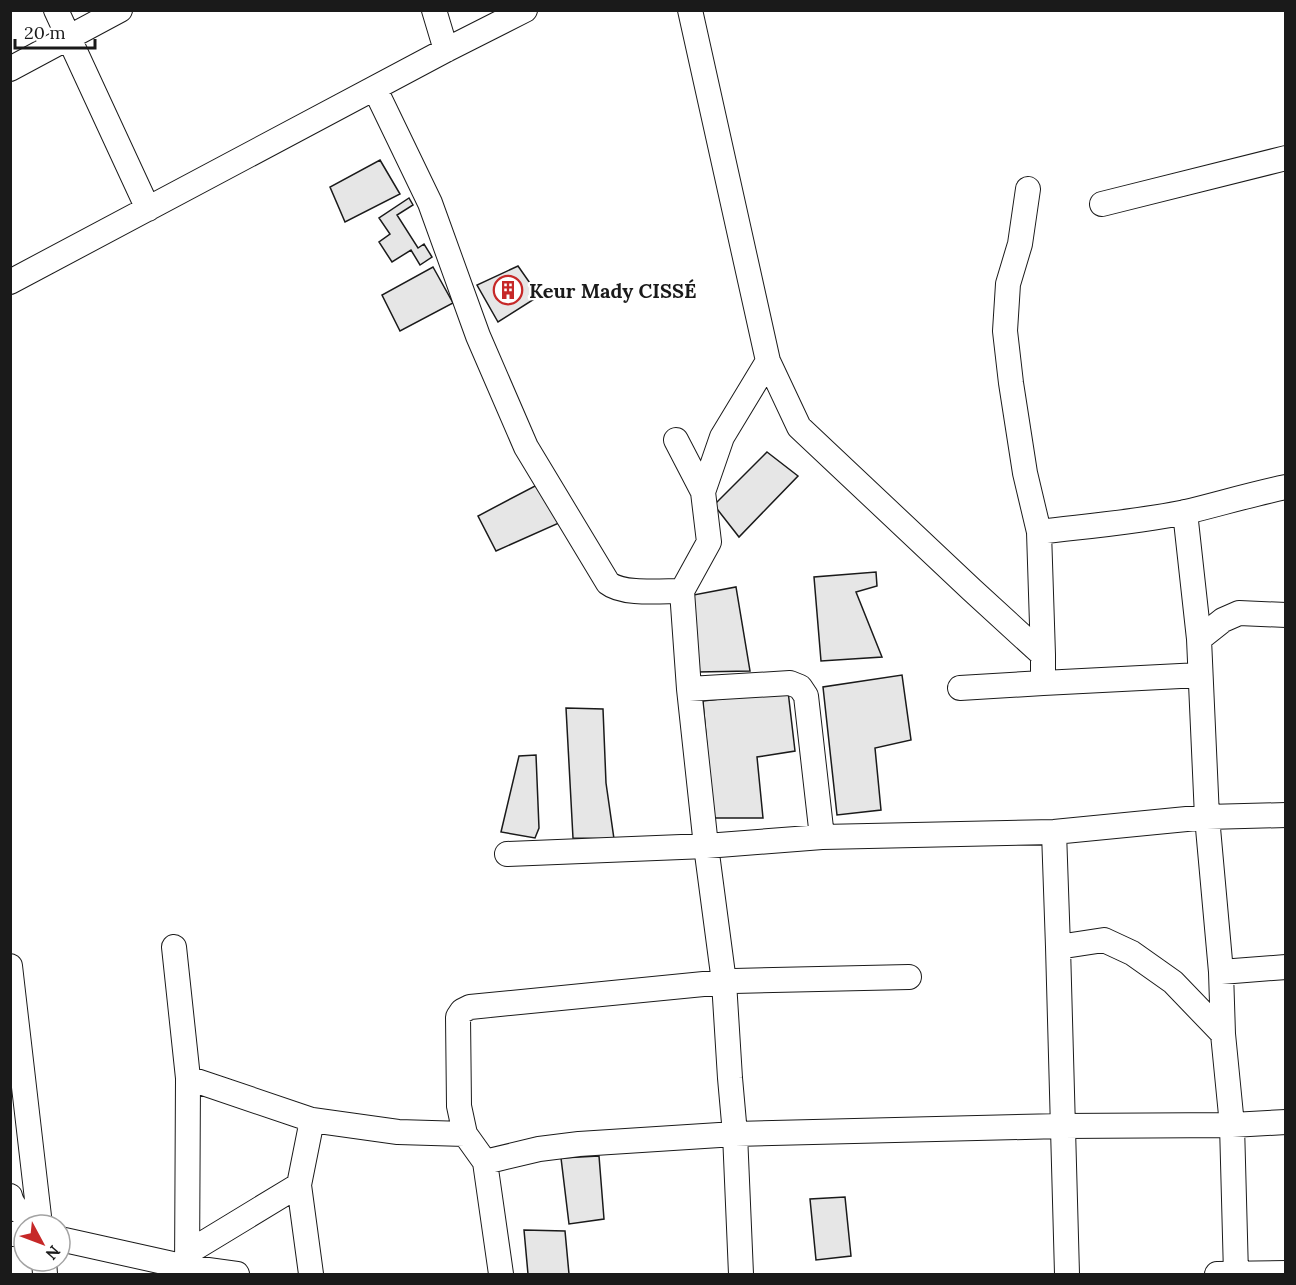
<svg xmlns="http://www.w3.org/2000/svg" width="1296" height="1285" viewBox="0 0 1296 1285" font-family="Lora,serif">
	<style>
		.building { fill: #e6e6e6; stroke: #1a1a1a; stroke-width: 1.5 }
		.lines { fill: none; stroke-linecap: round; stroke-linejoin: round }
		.street-casing { stroke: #1a1a1a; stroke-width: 26 }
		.street { stroke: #fff; stroke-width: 24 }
		.labels { text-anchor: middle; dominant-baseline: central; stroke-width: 4.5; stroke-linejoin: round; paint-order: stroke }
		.poi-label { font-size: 20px; font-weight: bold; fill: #1a1a1a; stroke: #fff; text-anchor: start }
	</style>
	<rect width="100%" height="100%" fill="#fff"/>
	<!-- building -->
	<path class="building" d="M380 160 400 194 345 222 330 187Z
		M409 198 413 205 397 215 418 248 424 244 432 257 420 265 411 250 392 262 379 242 390 234 379 218Z
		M518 266 539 296 498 322 477 285Z
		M433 267 453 303 400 331 382 295Z
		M767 452 798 476 739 537 714 505Z
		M535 486 541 487 559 523 496 551 478 516Z
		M876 572 877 586 856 592 882 657 821 661 814 577Z
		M736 587 750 671 697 672 688 596Z
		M902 675 911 740 875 748 881 810 837 815 823 687Z
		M788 691 795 751 757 757 763 818H713L703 701Z
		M566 708 603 709 606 783 614 839 573 838Z
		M536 755 539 828 535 838 501 832 519 756Z
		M599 1156 604 1219 569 1224 561 1158Z
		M845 1197 851 1256 816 1260 810 1199Z
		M524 1230 565 1231 569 1274H528Z"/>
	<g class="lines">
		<!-- street casing -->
		<g class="street-casing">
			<path id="street" d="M56 10 148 209
				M434 10 446 50
				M690 10 768 361 799 427 972 590 1043 655
				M10 69 120 10
				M375 89 430 203 478 336 526 447 608 583C623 595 661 591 682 591
				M1028 189 1020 244 1008 284 1005 331 1011 383 1025 473 1039 532 1043 655V683L1200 675
				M1102 204 1286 158
				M10 282 446 50 525 10
				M676 440 703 492 709 542 682 591 689 689 706 846 724 982 730 1078 735 1134 741 1274
				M703 492 722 437 768 361
				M1185 512 1199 639 1207 817 1221 972 1223 1034 1232 1125 1236 1274
				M1039 532C1088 526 1138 522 1186 512 1219 504 1252 494 1286 487
				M1199 639 1223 620 1239 613 1286 615
				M960 688 1043 683
				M689 689 790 683 800 687 806 696 822 837
				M1054 832 1058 947 1104 940 1132 953 1173 982 1223 1034
				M507 854 706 846 822 837 1054 832 1207 817 1286 815
				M174 947 188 1078 187 1274
				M1058 947 1067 1274
				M10 966 40 1225
				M1221 972 1286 967
				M188 1078 312 1120 398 1132 465 1134
				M485 1162 539 1149 579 1144 735 1134 1062 1126 1232 1125 1286 1122
				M10 1196C13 1211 28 1217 40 1223
				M10 1234H24
				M60 1239 186 1267 237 1274
				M187 1253 299 1185
				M44 1261 45 1274
				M311 1274 299 1185 312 1120
				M501 1274 485 1162 465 1134 459 1106 458 1017 462 1011 470 1007 734 981 909 977
				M1217 1274 1286 1273"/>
		</g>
		<!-- street -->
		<use href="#street" class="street"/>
	</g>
	<!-- icons -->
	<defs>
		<g id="building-ring" transform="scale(1.5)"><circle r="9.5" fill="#fff" stroke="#c62828" stroke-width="1.5"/><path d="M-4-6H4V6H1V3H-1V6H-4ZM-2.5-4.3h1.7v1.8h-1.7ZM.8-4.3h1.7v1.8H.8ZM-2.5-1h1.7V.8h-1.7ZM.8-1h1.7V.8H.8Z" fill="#c62828"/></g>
	</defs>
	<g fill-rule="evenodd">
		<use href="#building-ring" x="508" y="290"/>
	</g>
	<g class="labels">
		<!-- poi labels -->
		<g class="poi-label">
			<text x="529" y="290">Keur Mady CISSÉ</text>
		</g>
	</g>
	<!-- border -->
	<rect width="1296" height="1285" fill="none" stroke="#1a1a1a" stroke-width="24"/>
	<!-- north arrow -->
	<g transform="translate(42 1243) rotate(131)"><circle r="28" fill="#ffffff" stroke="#a3a3a3" stroke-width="1.5"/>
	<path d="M0-4.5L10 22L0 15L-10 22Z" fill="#c62828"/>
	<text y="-9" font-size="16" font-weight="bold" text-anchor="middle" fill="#1a1a1a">N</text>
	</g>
	<!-- scale -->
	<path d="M15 39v9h80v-9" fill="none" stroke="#1a1a1a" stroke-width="3"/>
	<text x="24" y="39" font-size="18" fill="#1a1a1a" stroke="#ffffff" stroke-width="4.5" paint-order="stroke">20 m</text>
</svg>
